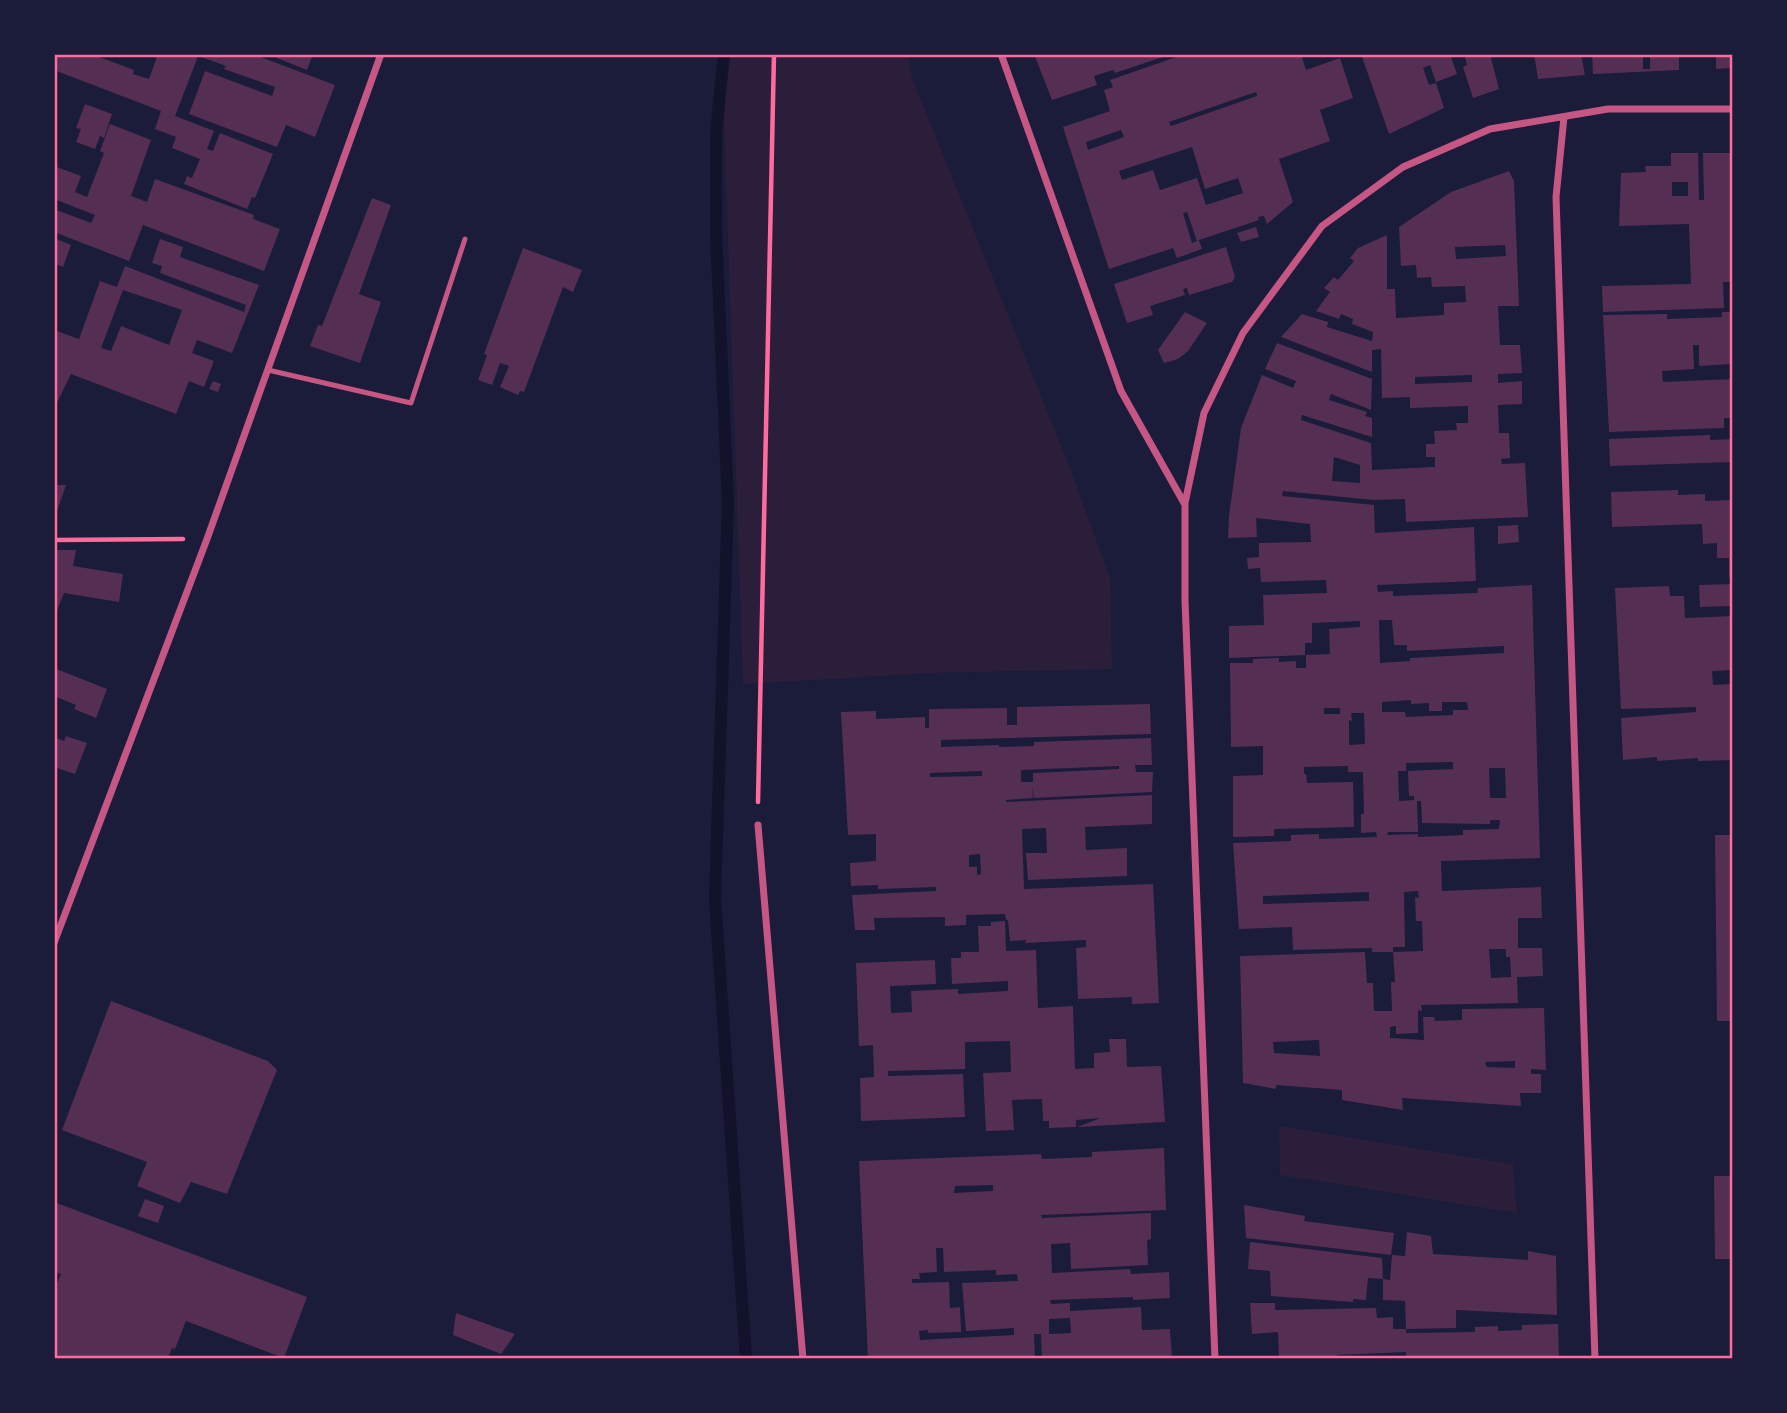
<svg xmlns="http://www.w3.org/2000/svg" width="1787" height="1413" viewBox="0 0 1787 1413" font-family="'Source Serif 4',serif">
	<style>
		.green { fill: #2a1e3b }
		.lines { fill: none; stroke-linecap: round; stroke-linejoin: round }
		.stream { stroke: #12122b; stroke-width: 12 }
		.building { fill: #542f53; fill-rule: evenodd }
		.path { stroke: #ff6b9d; stroke-width: 4.5 }
		.service { stroke: #c65784; stroke-width: 5 }
		.minor { stroke: #c65784; stroke-width: 7 }
		.neatline { fill: none; stroke: #ff6b9d; stroke-width: 2.5 }
	</style>
	<rect width="100%" height="100%" fill="#1b1b3a"/>
	<!-- green -->
	<path class="green" d="M727 54H908L912 78 1069 465 1110 578 1112 669 932 673 743 684 722 61Z
		M1279 1126 1513 1164 1517 1213 1280 1175Z"/>
	<g class="lines">
		<!-- stream -->
		<path class="stream" d="M724 54 716 134V233L728 503 715 898 746 1359"/>
	</g>
	<!-- building -->
	<path class="building" d="M54 54H91L134 70 133 74 149 79 158 54H258V56L335 85 315 137 286 125 277 147 189 114 205 71 272 96 275 87 224 69 226 66 196 55 197 59 175 116 214 131 207 149 213 151 220 133 273 154 255 198 252 197 247 209 184 184 187 176 192 178 200 159 172 148 176 137 155 129 161 111 54 70Z
		M267 54H313L307 70Z
		M1034 54H1169V55L1115 73 1113 70 1094 76 1097 85 1052 100Z
		M1185 54H1301L1306 70 1340 58 1353 98 1320 110 1330 141 1279 159 1293 202 1267 224 1264 216 1258 217 1259 220 1199 240 1202 249 1177 258 1173 248 1109 269 1063 127 1110 111 1104 90 1113 87 1110 80ZM1256 92 1257 96 1171 126 1169 122ZM1121 130 1124 137 1088 150 1086 142ZM1192 147 1205 189 1238 178 1243 193 1206 205 1197 178 1160 190 1153 170 1122 180 1119 171ZM1187 212 1197 241 1199 240 1192 243 1183 213Z
		M1361 54H1450L1457 74 1436 82 1430 65 1423 68 1429 85 1436 83 1444 108 1389 134Z
		M1464 54H1490L1499 89 1473 98 1463 67 1467 65Z
		M1534 54H1581L1585 75 1538 79Z
		M1592 54H1643V69H1650V54H1679V70L1593 74Z
		M1716 54H1733V68L1716 69Z
		M85 104 112 114 104 138 100 136 95 149 76 142 81 129 76 128Z
		M110 124 151 140 131 196 147 202 155 179 254 215 253 219 280 229 264 271 143 225 129 261 54 232V209L91 223 95 215 54 199V166L81 176 75 192 87 197 104 153 100 151Z
		M1671 153H1698L1699 200H1704L1703 153H1733V282H1723L1724 308 1603 312 1602 286 1691 284 1689 224 1619 226 1621 173 1646 172 1645 166H1671ZM1672 182H1688V196H1672Z
		M1509 171 1514 181 1519 306H1498L1500 345H1520L1522 373 1498 374V383L1522 381V404L1498 405 1499 433H1509L1510 458 1501 459 1502 464 1525 463 1528 517 1406 522 1405 499 1374 500 1283 491 1282 496 1374 505 1375 533 1474 527 1476 581 1377 585 1378 592 1393 591V596L1477 593 1478 588 1532 585 1540 858 1441 861 1442 891 1541 887 1542 918H1518V948H1542L1543 976 1517 977 1518 1003 1421 1005 1422 1011 1418 1010V1033L1396 1034V1026L1390 1027V1038L1424 1040 1423 1017H1434L1435 1021 1462 1020V1009L1544 1008 1546 1070 1531 1069V1074H1541V1093H1520L1521 1106 1402 1098 1403 1110 1342 1100V1090L1276 1085V1089L1243 1083 1240 956 1365 952 1367 983H1373L1374 1011H1392L1391 982H1395L1393 952 1423 951 1422 921H1416L1415 897 1419 898 1418 891 1404 892 1405 947H1393V952H1372V948L1293 950 1292 927 1239 929 1233 843 1291 841V835L1319 834V839L1377 837 1376 832 1361 833V814H1364L1363 772H1348V766L1304 767V774H1306L1307 783 1353 782 1354 827 1274 829V836L1233 837V776L1263 775V746L1231 747 1230 663H1253V659L1279 658V662L1296 661V668H1306V655L1330 654 1329 629 1360 627V621L1312 623V643H1305V655L1229 658V626L1264 625 1263 595 1327 593 1326 580 1261 582 1260 568 1248 569 1247 558 1259 557V543L1311 542 1310 524 1256 518 1257 537 1228 538 1229 516 1241 428 1262 375 1293 388 1296 381 1265 369 1277 343 1372 379 1371 410 1331 394 1329 400 1367 412 1365 416 1372 418V437L1302 415 1301 420 1371 443 1372 470 1435 467V457H1426V444H1435L1434 431 1457 430 1456 423H1468V406L1410 408V397L1382 398 1381 349 1372 350V372L1281 337 1302 314 1328 322 1327 327 1372 341 1373 332 1352 324 1353 319 1341 314 1339 319 1316 311 1330 292 1324 288 1334 277 1338 280 1354 261 1350 258 1358 248 1387 235V289H1395L1396 318 1444 315V303L1466 302 1465 286 1432 287 1431 277 1417 278 1416 265 1401 266 1399 227 1451 192ZM1505 245 1506 256 1456 259 1455 247ZM1472 375V382L1415 384V377ZM1334 457 1360 465V483L1332 481ZM1379 620H1392L1394 645H1407V651L1504 646V653L1410 658V661L1380 663ZM1411 700V704L1429 703V711H1442V702H1467L1468 710H1453V715L1406 717 1405 712H1382V702ZM1324 708H1340V714H1324ZM1351 713H1364L1365 744 1349 745V720L1352 721ZM1453 762V769L1408 771 1409 796H1414V800L1399 801 1398 771H1406V763ZM1489 768H1505L1506 798H1490ZM1417 801H1421L1422 823 1490 824V820H1500L1499 829 1463 830V835L1418 837V834L1387 835 1388 832H1418ZM1369 892V901L1263 904V896ZM1489 949H1506V957H1510L1511 977 1491 978ZM1319 1040 1320 1056 1274 1053 1273 1042ZM1515 1061V1068L1487 1067 1485 1062Z
		M372 198 391 205 359 294 381 302 360 363 310 346 318 325 322 326Z
		M1256 227 1259 237 1241 242 1237 233Z
		M54 238 71 245 63 267 54 263Z
		M160 239 183 247 180 257 259 285 232 353 197 340 192 353 214 361 204 387 189 381 176 414 71 374 54 409V330L79 339 100 281 117 287 125 266 244 312 246 305 160 273 162 266 152 263ZM123 290 182 310 169 345 121 326 111 351 101 348Z
		M1226 247 1235 277 1232 282 1189 295 1187 288 1183 289 1185 295 1150 306 1153 315 1127 323 1114 284Z
		M523 248 582 270 573 292 563 287 524 392 520 391 518 395 500 387 509 366 500 363 492 385 478 380 487 355 484 354Z
		M1185 312 1207 323 1188 351 1178 359 1164 363 1158 350Z
		M1722 312H1733V364L1699 366V345H1693L1694 369 1662 371 1663 382 1733 379V418H1724V428L1609 432 1603 315 1667 314V319L1722 317Z
		M213 381 221 384 218 392 209 389Z
		M1710 435V440L1733 439V462L1610 466 1609 439Z
		M54 485H66L55 517H54Z
		M1678 490V495L1705 494V501L1733 500V577H1729V558H1717V543L1703 544 1702 524 1612 527 1611 492Z
		M1518 525 1519 542 1498 544V526Z
		M54 550H76L73 566 123 574 119 602 64 593 54 618Z
		M1733 584V606L1700 607 1699 585Z
		M1669 586 1670 596H1684L1685 618 1733 616V670L1712 671 1713 685 1733 684V760L1698 761V758L1657 761V757L1623 760 1621 718 1696 712V707L1621 709 1615 588Z
		M54 668 107 689 96 718 74 709 76 705 54 696Z
		M1150 704 1151 734 941 740V747L999 745V747L1034 746V742L1151 738 1152 765H1135L1136 772H1153L1152 792 1034 798 1032 786 1033 798 1006 800V802L1152 795V824L1085 827 1086 850 1127 848V876L1028 880 1026 853H1047L1046 828 1022 829 1024 889 1153 884 1159 1003 1132 1004V997L1078 999 1076 948 1086 947V940L1025 943 1026 940 1010 941 1008 920H1006L1005 914 966 915V925L945 926V917L874 918 875 930H855L852 895 936 891V887L878 889V885L851 886 850 863 876 861V834L848 835 841 712 876 711V719L925 717V728H929V709L1007 708V725H1017V707ZM1119 766V769L1033 773V782H1021V770ZM982 771V776L930 777V773ZM980 854 981 874 977 875V867H969V855Z
		M66 736 87 743 75 774 54 767V737L64 741Z
		M1715 835H1733V1021H1717Z
		M1005 921 1006 951 1036 950 1038 1008 1073 1006 1075 1069 1094 1068V1053L1110 1052 1109 1039H1126L1127 1067 1161 1066 1165 1122 1077 1127 1101 1118 1076 1120V1127L1049 1128V1121H1043L1042 1099 1012 1100 1014 1130 986 1131 983 1073 1011 1072 1010 1041 965 1042V1069L888 1071V1076L963 1074 965 1117 861 1121 860 1078 874 1077 873 1045 859 1046 856 963 935 960 936 984 890 986 891 1013 912 1012 911 991 958 989V994L1008 991V981L952 984 951 958H961V952H979L978 926H991V922Z
		M111 1001 268 1061 277 1070 227 1194 191 1182 180 1203 137 1186 147 1162 62 1130Z
		M1164 1148 1166 1210 1041 1215 1042 1218 1151 1213V1239L1147 1240 1148 1265 1071 1269 1070 1243 1051 1244 1052 1273 1130 1269 1131 1274 1169 1272 1170 1298 1133 1300V1297L1050 1300 1051 1304 1070 1303V1311L1141 1307 1142 1330 1170 1329 1172 1359H1042L1041 1334H1034L1035 1359H868L859 1161 1041 1154 1042 1159 1092 1157V1152ZM993 1185V1191L954 1193 955 1186ZM936 1248H943L944 1272 996 1270V1275L1017 1274 1018 1281 962 1283 966 1331 1014 1328V1335L920 1340 919 1331 928 1330V1333L961 1332 960 1307 950 1308 949 1282 912 1283V1279H920L919 1273 937 1272ZM1070 1318 1071 1333 1049 1334V1319Z
		M1714 1176H1733V1259H1715Z
		M145 1199 164 1206 158 1223 138 1216Z
		M54 1202 307 1297 284 1358 186 1321 175 1349 172 1348 168 1359H54V1291L61 1274 54 1272Z
		M1244 1205 1305 1216 1304 1221 1394 1233 1391 1255 1246 1238Z
		M1407 1232 1431 1236 1433 1254 1528 1260V1251L1556 1256 1557 1315 1456 1310V1328L1406 1329 1405 1301 1383 1300V1279L1368 1278 1366 1300 1353 1299V1302L1271 1296 1270 1271 1248 1269 1250 1242 1382 1258 1383 1279 1390 1280 1392 1255 1405 1256Z
		M1250 1303H1275V1310L1376 1308 1377 1318 1393 1317V1329H1406V1333L1475 1332V1327L1498 1326V1331L1522 1330V1325L1558 1324 1559 1359H1406V1352L1337 1355V1359H1279L1278 1332 1252 1334Z
		M456 1313 495 1327 515 1334 501 1354 453 1335Z"/>
	<g class="lines">
		<!-- path -->
		<path class="path" d="M54 540 183 539
			M758 802 774 54"/>
		<!-- service -->
		<path class="service" d="M268 370 411 403 465 239"/>
		<!-- minor -->
		<path class="minor" d="M1001 54 1121 391 1184 503
			M1564 117 1556 197 1595 1359
			M758 825 803 1359
			M54 943 207 539 381 54
			M1215 1359 1185 601V503L1204 413 1243 333 1322 226 1403 167 1490 129 1608 109H1733"/>
	</g>
	<!-- border -->
	<rect width="1787" height="1413" fill="none" stroke="#1b1b3a" stroke-width="112"/>
	<rect x="56" y="56" width="1675" height="1301" class="neatline"/>
</svg>
